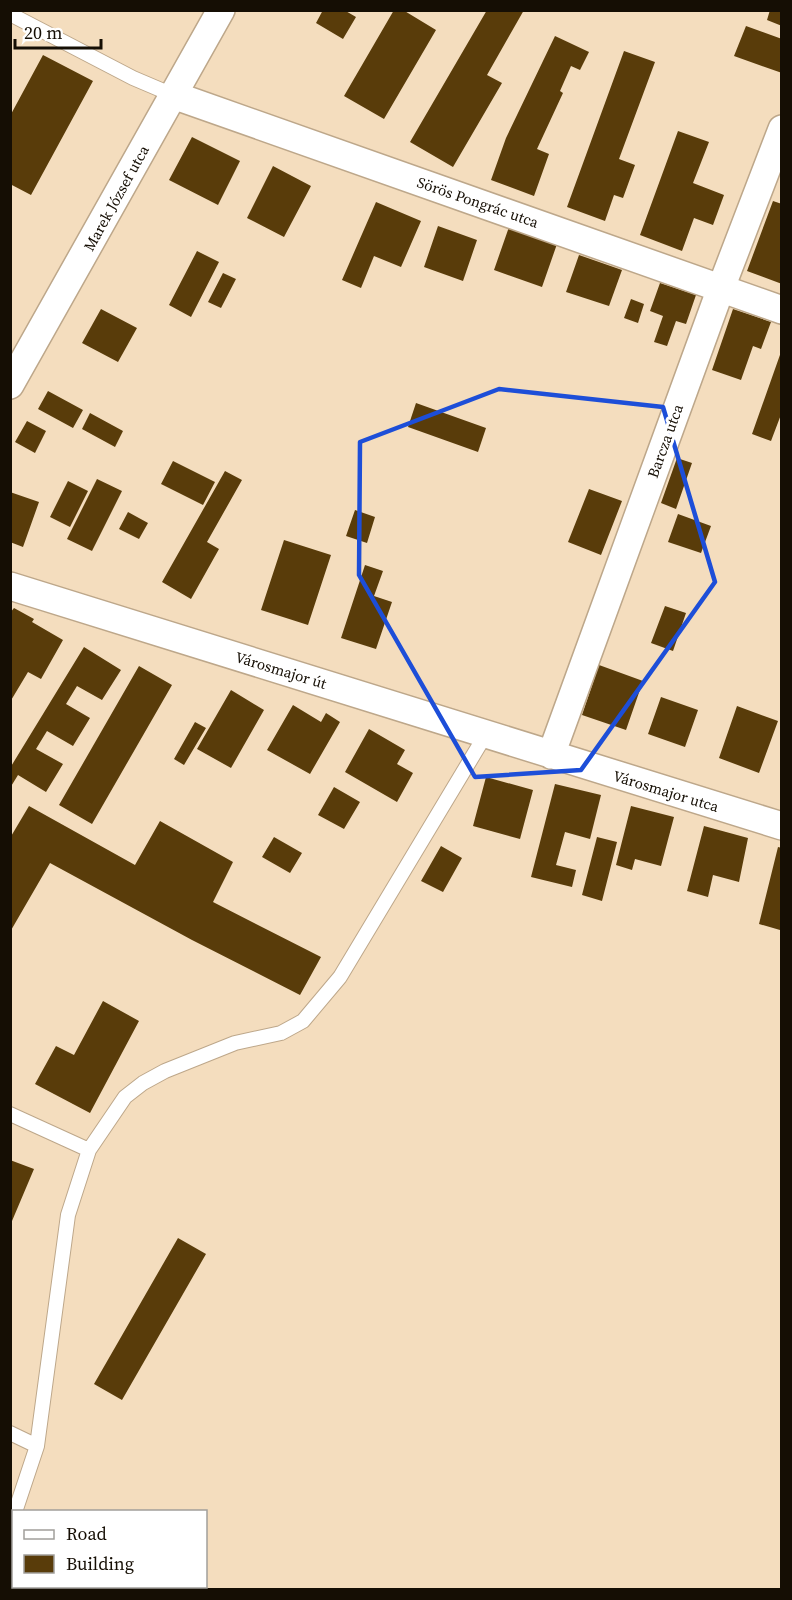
<svg xmlns="http://www.w3.org/2000/svg" width="792" height="1600" viewBox="0 0 792 1600" font-family="'Source Serif 4',serif">
	<style>
		.building { fill: #593c0a }
		.lines { fill: none; stroke-linecap: round; stroke-linejoin: round }
		.service-casing { stroke: #bda78a; stroke-width: 16 }
		.minor-casing { stroke: #bda78a; stroke-width: 30 }
		.service { stroke: #fff; stroke-width: 14 }
		.minor { stroke: #fff; stroke-width: 27 }
		.marked { fill: none; stroke: #1d4ed8; stroke-width: 4.5; stroke-linejoin: round }
		.labels { text-anchor: middle; dominant-baseline: central; stroke-width: 6; stroke-linejoin: round; paint-order: stroke }
		.street-label { font-size: 15px; fill: #150e04; stroke: #fff }
	</style>
	<rect width="100%" height="100%" fill="#f4ddbe"/>
	<!-- building -->
	<path class="building" d="M323 10H344L356 17 343 39 316 23Z
		M394 10H403L436 30 384 119 344 96Z
		M487 10H524L487 75 502 83 453 167 410 142Z
		M770 10H782V26L767 20Z
		M746 26 782 39V73L734 56Z
		M555 36 589 52 580 70 571 66 560 91 563 93 537 149 549 154 534 196 491 180 506 138Z
		M624 51 655 62 619 159 635 165 623 198 614 195 605 221 567 207Z
		M43 55 93 81 31 195 10 184V116Z
		M678 131 709 142 693 183 724 195 713 225 694 218 682 251 640 235Z
		M192 137 240 161 218 205 169 180Z
		M273 166 311 186 284 237 247 218Z
		M773 201 782 204V284L747 271Z
		M376 202 421 221 401 267 374 256 361 288 342 280Z
		M438 226 477 240 463 281 424 267Z
		M509 227 557 244 542 287 494 270Z
		M197 251 219 262 191 317 169 305Z
		M579 255 622 270 609 306 566 292Z
		M223 273 236 279 221 308 208 302Z
		M660 283 696 295 686 324 676 321 667 346 654 342 663 316 650 311Z
		M631 299 644 304 638 323 624 318Z
		M101 309 137 328 118 362 82 343Z
		M733 309 771 322 761 349 753 346 741 380 712 370Z
		M781 352 782 412 771 441 752 434Z
		M48 391 83 410 73 428 38 409Z
		M416 403 486 428 478 452 408 427Z
		M90 413 123 431 115 447 82 429Z
		M27 421 46 431 35 453 15 442Z
		M677 458 692 463 676 509 661 503Z
		M173 461 215 482 203 505 161 484Z
		M225 471 242 480 207 542 219 549 191 599 162 582Z
		M97 479 122 491 92 551 67 539Z
		M68 481 88 491 70 527 50 517Z
		M589 489 622 501 601 555 568 542Z
		M10 492 39 502 23 547 10 542Z
		M355 510 375 517 367 543 346 536Z
		M128 512 148 523 139 539 119 529Z
		M678 514 711 526 701 553 668 542Z
		M284 540 331 555 308 625 261 610Z
		M365 565 383 571 374 596 392 602 376 649 341 638Z
		M665 606 686 613 673 651 651 643Z
		M14 608 34 619 32 622 63 640 41 679 28 672 10 702V613Z
		M84 647 121 670 102 700 77 686 66 704 90 718 73 746 47 731 36 749 63 764 46 792 18 775 10 788V768Z
		M599 665 643 681 626 730 582 715Z
		M139 666 172 685 92 824 59 805Z
		M231 690 264 710 231 768 197 749Z
		M661 697 698 710 685 747 648 734Z
		M293 705 321 722 326 713 340 722 310 774 267 750Z
		M737 706 778 721 759 773 719 758Z
		M195 722 206 728 184 765 174 759Z
		M369 729 405 750 397 764 413 773 397 802 345 772Z
		M486 777 533 790 520 839 473 826Z
		M555 784 601 795 590 839 565 832 556 865 576 870 572 887 531 877Z
		M334 787 360 802 344 829 318 815Z
		M29 806 135 865 160 821 233 862 213 902 321 957 300 995 192 940 50 863 10 932V838Z
		M631 806 674 817 661 866 635 859 632 870 616 865Z
		M704 826 748 838 739 882 713 875 708 897 687 891Z
		M274 837 302 853 290 873 262 857Z
		M597 837 617 842 602 901 582 895Z
		M441 846 462 858 443 892 421 881Z
		M778 847 782 848V923L780 930 759 924Z
		M103 1001 139 1021 90 1113 35 1084 56 1046 74 1055Z
		M10 1160 34 1169 12 1221 10 1220Z
		M178 1238 206 1254 122 1400 94 1384Z"/>
	<g class="lines">
		<!-- service casing -->
		<g class="service-casing">
			<path id="service" d="M10 14 133 78 173 95
				M10 1114 89 1150 125 1097 143 1083 165 1071 235 1043 281 1033 303 1021 340 977 486 734
				M10 1433 37 1446
				M15 1512 37 1446 68 1215 89 1150
				M10 1526 14 1517"/>
		</g>
		<!-- minor casing -->
		<g class="minor-casing">
			<path id="minor" d="M173 95 782 310
				M10 385 221 10
				M10 586 782 826
				M551 755 721 288 782 129"/>
		</g>
		<!-- service -->
		<use href="#service" class="service"/>
		<!-- minor -->
		<use href="#minor" class="minor"/>
	</g>
	<!-- marked area -->
	<path class="marked" d="M499 389 663 407 715 582 581 770 475 777 359 575 360 442Z"/>
	<g class="labels">
		<!-- street labels -->
		<g class="street-label">
			<text transform="translate(116 198) rotate(-61)">Marek József utca</text>
			<text transform="translate(478 202) rotate(19)">Sörös Pongrác utca</text>
			<text transform="translate(665 441) rotate(-70)">Barcza utca</text>
			<text transform="translate(281 670) rotate(17)">Városmajor út</text>
			<text transform="translate(666 791) rotate(17)">Városmajor utca</text>
		</g>
	</g>
	<!-- border -->
	<rect width="792" height="1600" fill="none" stroke="#150e04" stroke-width="24"/>
	<!-- legend -->
	<rect x="12" y="1510" width="195" height="78" fill="#ffffff" stroke="#a19f9b" stroke-width="1.5"/>
	<rect x="24" y="1530" width="30" height="9" fill="#ffffff" stroke="#a19f9b" stroke-width="1.5"/>
	<text x="66" y="1540" font-size="18" fill="#150e04">Road</text>
	<rect x="24" y="1555" width="30" height="18" fill="#593c0a" stroke="#a19f9b" stroke-width="1.5"/>
	<text x="66" y="1570" font-size="18" fill="#150e04">Building</text>
	<!-- scale -->
	<path d="M15 39v9h86v-9" fill="none" stroke="#150e04" stroke-width="3"/>
	<text x="24" y="39" font-size="18" fill="#150e04" stroke="#ffffff" stroke-width="4.5" paint-order="stroke">20 m</text>
</svg>
